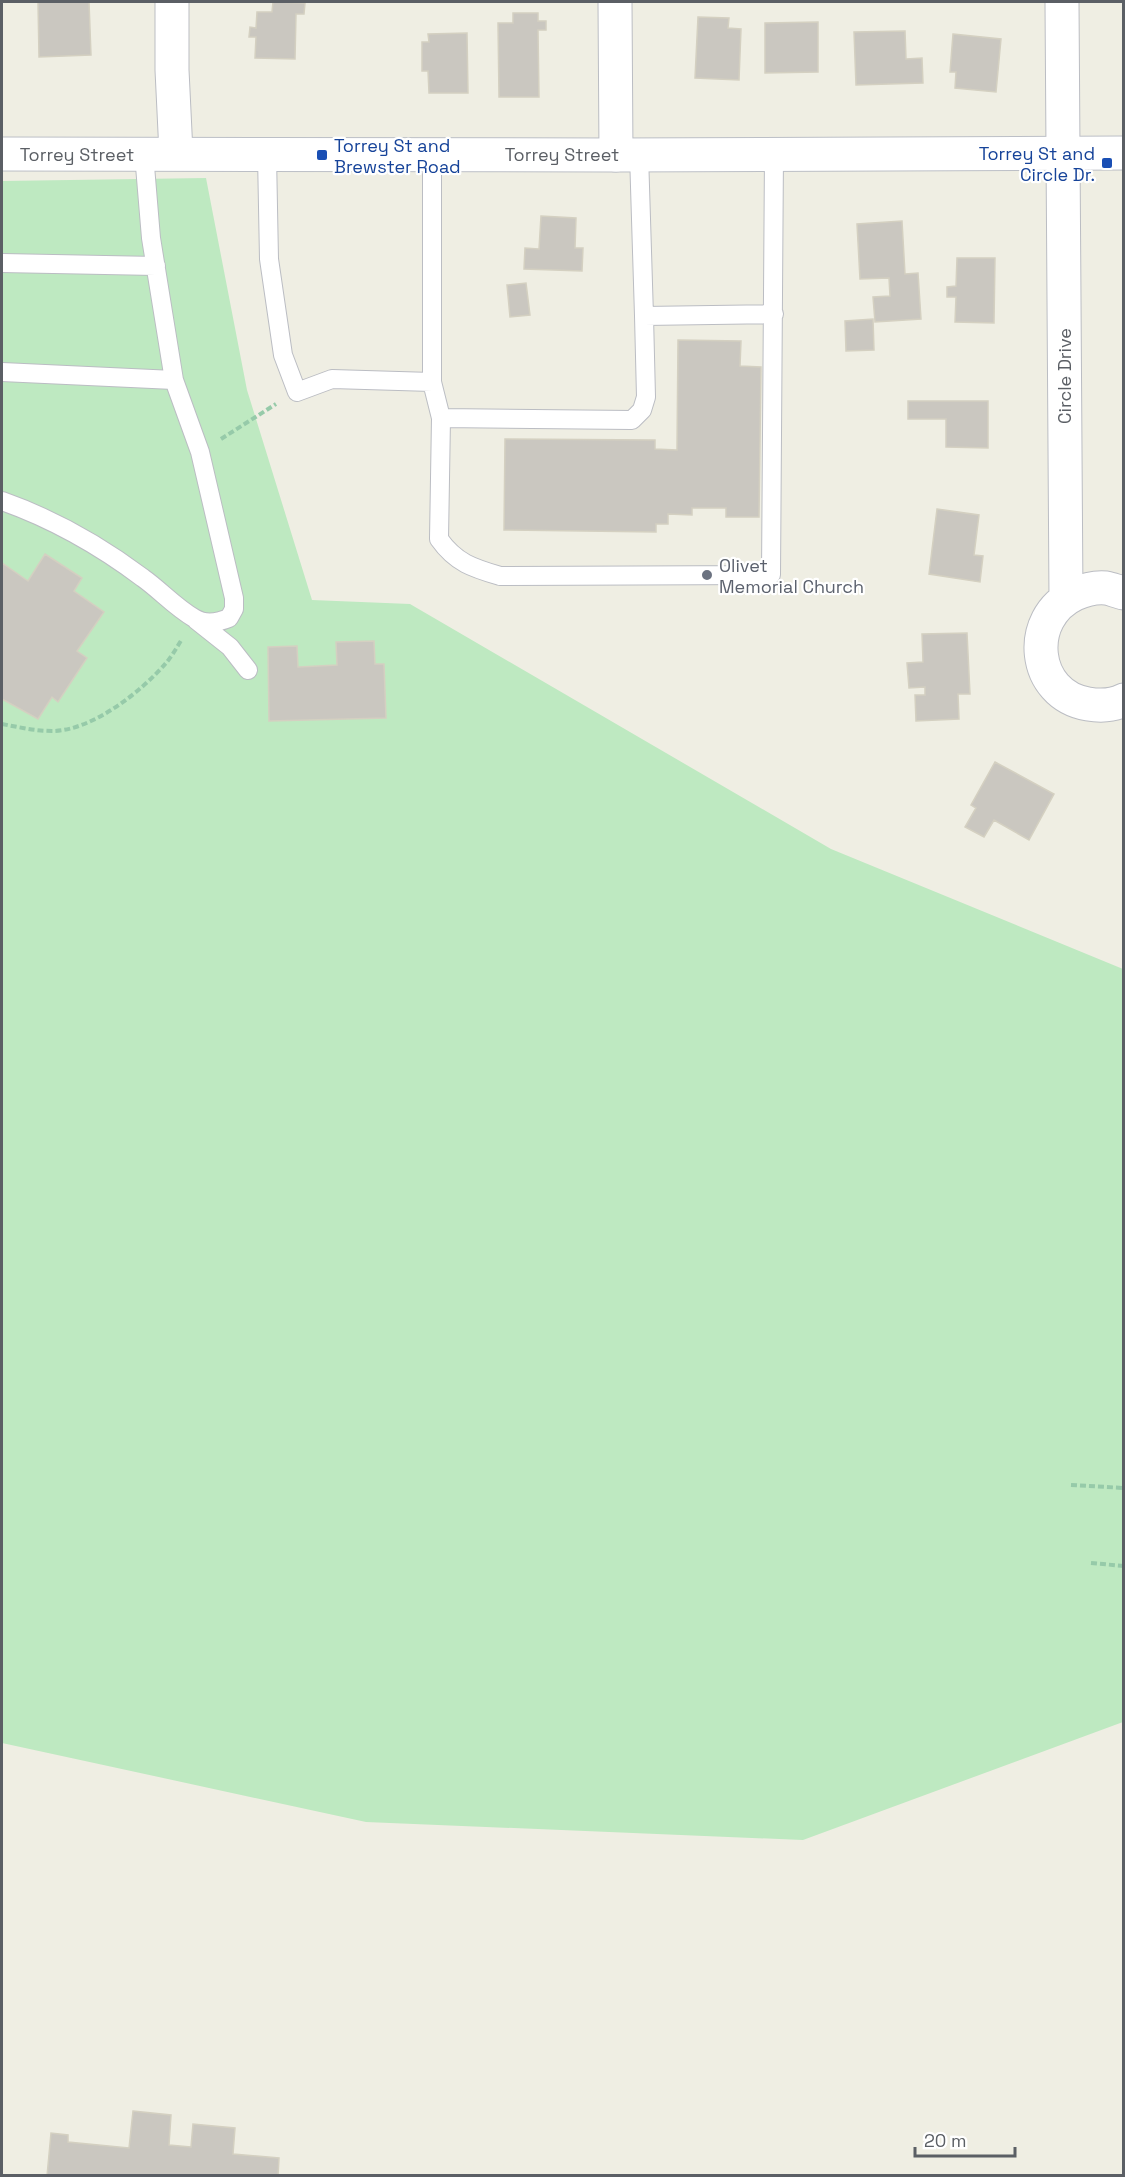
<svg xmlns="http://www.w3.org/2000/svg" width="1125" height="2177" viewBox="0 0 1125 2177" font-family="'Space Grotesk',sans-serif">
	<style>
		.green { fill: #bee9c1 }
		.building { fill: #cac7c0; stroke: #d4d0c1; stroke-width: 1.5 }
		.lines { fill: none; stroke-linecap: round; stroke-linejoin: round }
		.lane-casing { stroke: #bbbdc3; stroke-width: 20 }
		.street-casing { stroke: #bbbdc3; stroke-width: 35 }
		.secondary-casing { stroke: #bcbfc6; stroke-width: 35 }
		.path { stroke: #96caa9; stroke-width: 4; stroke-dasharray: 6 3; stroke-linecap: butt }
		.lane { stroke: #fff; stroke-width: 18 }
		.street { stroke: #fff; stroke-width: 33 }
		.secondary { stroke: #fff; stroke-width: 33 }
		.transit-dot { fill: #1a4fb4; stroke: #fff; stroke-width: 2 }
		.worship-dot { fill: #6b7280; stroke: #fff; stroke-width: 2 }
		.labels { text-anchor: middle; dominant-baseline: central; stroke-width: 4.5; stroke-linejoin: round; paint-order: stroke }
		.transit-label { font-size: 18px; fill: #164399; stroke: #fff; text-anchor: start }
		.street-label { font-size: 18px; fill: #5b5f65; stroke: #fff }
		.worship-label { font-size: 18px; fill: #5b616d; stroke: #fff; text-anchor: start }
	</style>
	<rect width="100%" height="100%" fill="#efeee3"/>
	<!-- green -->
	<path class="green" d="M206 178 247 390 312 600 410 604 831 849 1123 969V1722L803 1840 366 1822 2 1743V181Z"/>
	<!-- building -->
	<path class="building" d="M38 2H89L91 55 39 57Z
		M273 2 305 3 304 14H296L295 59 255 58 256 37H249L250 27 256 28 257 12H272Z
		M513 13H538V21H546V30H538L539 97H499L498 23H513Z
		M698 17 729 18 728 28 741 29 739 80 695 78Z
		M818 22V72L765 73V23Z
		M905 31 906 59 922 58 923 83 856 85 854 32Z
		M467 33 468 93H429L428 71H422V42H429L428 34Z
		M953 34 1001 39 996 92 955 88 956 72H950Z
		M541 216 576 218 575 248H583L582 271 524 269 525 248 539 249Z
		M902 221 905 274 918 273 921 319 875 322 873 297 890 296 889 278 860 279 857 224Z
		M957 258H995L994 323 955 322 956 297H947V287L956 286Z
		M526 283 530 315 510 317 507 285Z
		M873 319 874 350 846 351 845 321Z
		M678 340 741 341 740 366 761 367 759 517H726V508H692V515L668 514V524H656V532L504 530 505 439 655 440V449L677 450Z
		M908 401H988V448L946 447V419H908Z
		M937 509 979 515 974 555 983 556 980 582 929 574Z
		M45 554 82 578 74 591 104 612 77 651 87 658 58 702 52 697 38 719 2 699V563L28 581Z
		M967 633 970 694H958L959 719 916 721 915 695H925V687L909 688 907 663 923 662 922 634Z
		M374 641 375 664H384L386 718 269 721 268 647 297 646 298 667 337 665 336 642Z
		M995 762 1054 794 1029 840 994 820 984 837 965 827 976 808 971 805Z
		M133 2111 171 2115 169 2145 191 2147 193 2124 235 2128 233 2154 279 2158 278 2176H47L51 2133 68 2135V2142L129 2148Z"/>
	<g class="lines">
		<!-- lane casing -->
		<g class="lane-casing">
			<path id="lane" d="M432 153V382L441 418 439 539C456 563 473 568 500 576L771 575 774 154
				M639 154 644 316
				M267 155 269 259 283 355 297 392 332 379 432 382
				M2 263 156 266
				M2 372 174 380 151 238 144 154
				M441 418 632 420 642 410 646 397 644 316 774 314
				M2 501C53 519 99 545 143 578 160 590 175 607 194 618 205 625 217 623 229 618L234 609V598L200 452 174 380
				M196 620 230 647 248 670"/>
		</g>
		<!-- street casing -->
		<g class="street-casing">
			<path id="street" d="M172 2V70L176 153
				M615 2 616 155
				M1062 2 1066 598
				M1124 593C1118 592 1112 589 1106 588 1095 587 1084 590 1075 594 1024 618 1032 695 1088 704 1100 706 1112 706 1124 700"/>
		</g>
		<!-- secondary casing -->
		<g class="secondary-casing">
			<path id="secondary" d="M2 154 616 155 1124 153"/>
		</g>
		<!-- path -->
		<path class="path" d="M221 439 276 404
			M2 724C18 727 35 731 52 731 92 731 142 691 166 663 172 656 177 647 182 639
			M1071 1485 1124 1488
			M1091 1563 1124 1566"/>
		<!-- lane -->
		<use href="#lane" class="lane"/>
		<!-- street -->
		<use href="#street" class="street"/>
		<!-- secondary -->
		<use href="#secondary" class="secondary"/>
	</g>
	<!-- markers -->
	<g class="transit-dot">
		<rect x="316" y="149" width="12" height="12" rx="3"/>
		<rect x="1101" y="157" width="12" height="12" rx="3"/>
	</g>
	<circle class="worship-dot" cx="707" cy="575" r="6"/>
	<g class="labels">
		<!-- transit labels -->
		<g class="transit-label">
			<text x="334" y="145">Torrey St and<tspan x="334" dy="21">Brewster Road</tspan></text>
			<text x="1095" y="153" text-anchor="end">Torrey St and<tspan x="1095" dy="21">Circle Dr.</tspan></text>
		</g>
		<!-- street labels -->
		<g class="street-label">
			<text x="77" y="154">Torrey Street</text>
			<text x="562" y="154">Torrey Street</text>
			<text transform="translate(1064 376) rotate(-90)">Circle Drive</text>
		</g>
		<!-- worship labels -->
		<g class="worship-label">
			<text x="719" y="565">Olivet<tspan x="719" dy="21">Memorial Church</tspan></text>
		</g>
	</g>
	<!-- border -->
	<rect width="1125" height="2177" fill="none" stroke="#5b5f65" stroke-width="6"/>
	<!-- scale -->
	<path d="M915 2147v9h100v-9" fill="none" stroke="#5b5f65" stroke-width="3"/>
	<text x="924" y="2147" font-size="18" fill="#5b5f65" stroke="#ffffff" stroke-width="4.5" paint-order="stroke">20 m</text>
</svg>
